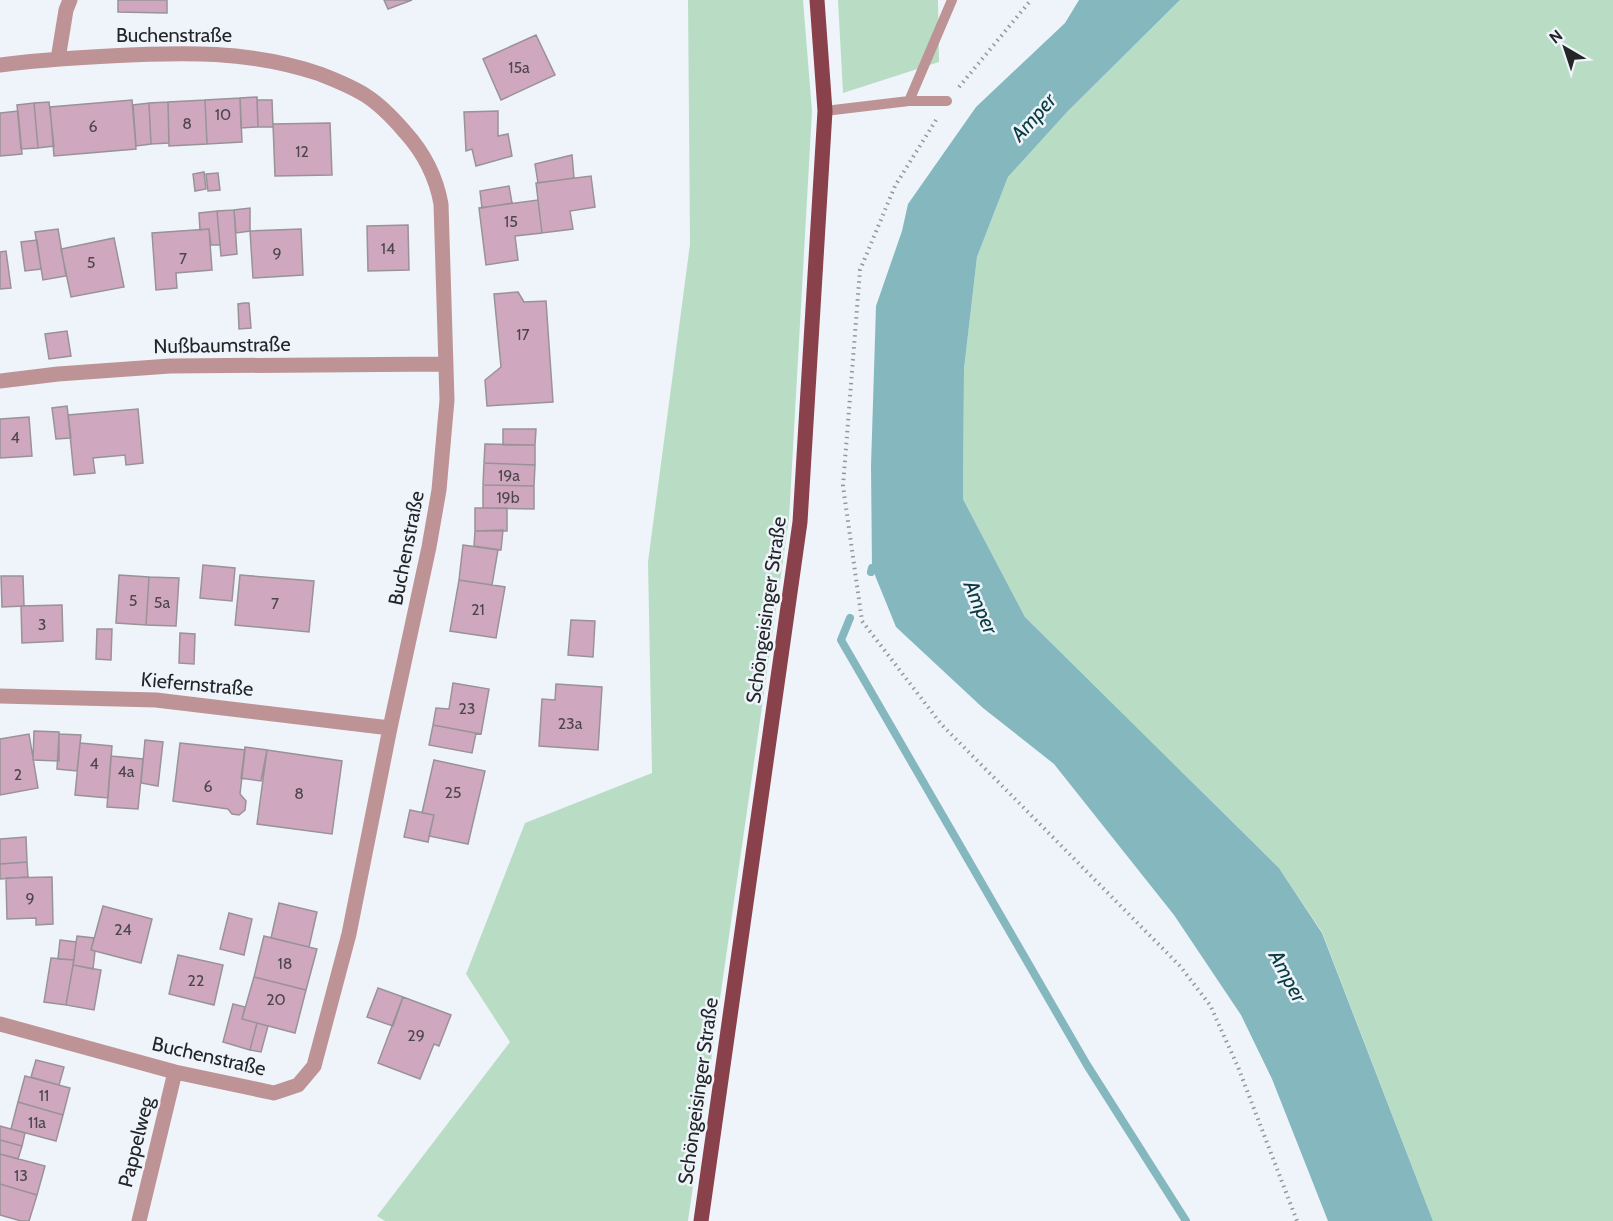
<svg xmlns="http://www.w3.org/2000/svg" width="1613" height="1221" viewBox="0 0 1613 1221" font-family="Cabin,sans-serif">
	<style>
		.green { fill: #b8ddc4 }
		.water { fill: #84b8be }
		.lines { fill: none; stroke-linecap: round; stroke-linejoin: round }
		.stream { stroke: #84b8be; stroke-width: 8 }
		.building { fill: #cfa8bf; stroke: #999296; stroke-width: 1.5 }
		.path { stroke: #93979b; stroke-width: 4; stroke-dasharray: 1.5 4.5; stroke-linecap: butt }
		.service { stroke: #bd9396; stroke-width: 10 }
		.minor { stroke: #bd9396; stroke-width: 15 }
		.primary { stroke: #89414b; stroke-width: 15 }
		.labels { text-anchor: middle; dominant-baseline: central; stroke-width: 5; stroke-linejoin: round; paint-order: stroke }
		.number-label { font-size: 16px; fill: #4e464d }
		.street-label { font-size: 20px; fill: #232527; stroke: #eff4fb }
		.water-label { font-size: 21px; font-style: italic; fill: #093c41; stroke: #eff4fb }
	</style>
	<rect width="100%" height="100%" fill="#eff4fb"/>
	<!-- green -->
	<path class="green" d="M688 0H803L812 111 789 519 688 1221H385L377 1216 510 1042 466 974 525 823 652 773 648 562 690 244Z
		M838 0H938L939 62 843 93Z
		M1180 0H1613V1221H1433L1322 932 1279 868 1025 617 963 499 964 369 977 257 1008 177 1068 111Z"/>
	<!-- water -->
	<path class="water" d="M1079 0H1180L1068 111 1008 177 977 257 964 369 963 499 1025 617 1279 868 1322 933 1433 1221H1328L1272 1079 1241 1015 1174 915 1054 764 983 708 896 627 872 568 871 466 876 306 902 231 908 204 976 107 1065 23Z"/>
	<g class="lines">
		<!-- stream -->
		<path class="stream" d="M871 572 872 568
			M850 618 841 640 1087 1065 1186 1221"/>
	</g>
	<!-- building -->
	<path class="building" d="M118 0H167V13L118 12Z
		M384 0H412L388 9Z
		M536 35 555 75 501 100 483 59Z
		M257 97 258 127 241 128 240 98Z
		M240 98 242 142 207 144 205 100Z
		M132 100 136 149 54 156 50 107Z
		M205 100 207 144 169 146 168 102Z
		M257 100H272L273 127H258Z
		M49 102 54 146 38 148 34 103Z
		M168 102 169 143 151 144 149 103Z
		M34 103 38 148 21 149 17 105Z
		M149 103 151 144 136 146 133 105Z
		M18 111 22 154 0 156V113Z
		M498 111V136L508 134 512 156 476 166 472 149 466 151 464 112Z
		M330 123 332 175 275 176 273 124Z
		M572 155 574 178 538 183 535 164Z
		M204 172 206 189 195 191 193 174Z
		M218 173 220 190 208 191 206 174Z
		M591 176 595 207 570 211 573 229 542 233 536 183Z
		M509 186 512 203 482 208 480 191Z
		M538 200 542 233 515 236 518 260 486 265 479 208Z
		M250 208V231L236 233 234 210Z
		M234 210 237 254 221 256 217 211Z
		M217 211 220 245H211L209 229 200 230 199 213Z
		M408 225 409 270 368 271 367 226Z
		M58 229 66 276 43 280 35 232Z
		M209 229 212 270 176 273 177 288 156 290 152 233Z
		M301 229 303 275 253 278 250 231Z
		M114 238 124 287 71 297 61 249Z
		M37 240 41 269 25 271 21 242Z
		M6 251 11 288 0 289V252Z
		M518 292 524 302 546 301 553 402 487 406 485 380 501 367 494 294Z
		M244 303H249L251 328 239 329 238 304Z
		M67 331 71 356 49 359 45 334Z
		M67 406 71 438 56 439 52 408Z
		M138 409 143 463 126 465 125 455 93 458 95 473 74 475 68 415Z
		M29 417 32 456 0 458V419Z
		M503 429H536L535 445H503Z
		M485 444 535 445V465L484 463Z
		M484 463 535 465 534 486 483 485Z
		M483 485 534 486V509L483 508Z
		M475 508H507V531H475Z
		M503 530 501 550 474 546 475 531Z
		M463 545 498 550 492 585 459 580Z
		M203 565 235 568 232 601 200 598Z
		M119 575 149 577 146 625 116 623Z
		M240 575 314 581 309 632 235 625Z
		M1 576H23L24 606 2 607Z
		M149 577 179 578 176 626 146 625Z
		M459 580 505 587 496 638 450 631Z
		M62 605 63 641 22 643 21 606Z
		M571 620 595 621 593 657 568 655Z
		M97 629H112L111 660 96 659Z
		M180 633 195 634 194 664 179 663Z
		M453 683 489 689 481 734 433 725 436 708 449 709Z
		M556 684 602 687 598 750 539 746 542 699 555 700Z
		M433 725 476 733 472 753 429 745Z
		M34 731 59 732V761L33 760Z
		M29 734 38 788 0 795V739Z
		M59 734 81 735 77 771 57 769Z
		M145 740 163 742 158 786 141 783Z
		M80 743 112 746 108 798 75 795Z
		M180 743 245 750 240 794 246 801 245 810 239 815 232 814 228 809 173 801Z
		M245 747 267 750 261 781 241 778Z
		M267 750 342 761 332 834 257 824Z
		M111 756 143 759 138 809 107 807Z
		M434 760 485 771 468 844 429 836 434 815 422 813Z
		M410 810 434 815 428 842 404 837Z
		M26 837 27 862 0 864V839Z
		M27 862 28 877 0 879V864Z
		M52 877 53 924 36 925V918L7 919 6 878Z
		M279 903 317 912 309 947 271 938Z
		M103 906 152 919 141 963 91 950Z
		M229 913 252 919 244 955 220 949Z
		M77 936 94 938 91 950 95 951 93 969 73 965Z
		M264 936 317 949 306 990 254 977Z
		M60 940 76 942 74 960 58 959Z
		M178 955 223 965 214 1005 169 994Z
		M51 958 74 960 66 1005 44 1002Z
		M73 965 101 970 94 1010 66 1005Z
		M254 977 306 990 295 1033 242 1019Z
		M378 988 403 997 393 1026 367 1017Z
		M403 997 451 1015 439 1046 434 1044 420 1079 378 1063Z
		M233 1004 245 1007 242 1019 257 1023 250 1050 223 1042Z
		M257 1023 268 1026 261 1052 250 1050Z
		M36 1060 64 1067 59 1085 31 1077Z
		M25 1076 70 1088 63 1115 18 1102Z
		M18 1102 63 1115 56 1141 11 1129Z
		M0 1126 25 1133 22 1146 0 1140Z
		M0 1140 22 1146 18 1159 0 1154Z
		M0 1154 45 1166 37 1195 0 1184Z
		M0 1184 37 1195 29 1221H21L0 1215Z"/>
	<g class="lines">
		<!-- path -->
		<path class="path" d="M959 87 1031 0
			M936 120 895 186 860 270 843 486 862 621 941 724 1180 966 1210 1005 1238 1067 1297 1221"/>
		<!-- service -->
		<path class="service" d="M909 101 952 0
			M825 111 909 101H947"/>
		<!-- minor -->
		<path class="minor" d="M58 59 66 10 70 0
			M0 65C36 60 72 58 109 56 182 52 250 50 320 74 335 80 351 86 365 95 381 105 393 118 405 132 424 153 436 176 441 204L447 400 439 490 429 547 390 728 349 934 314 1066 298 1085 274 1093 175 1072 0 1024
			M0 381 58 374 170 366 445 364
			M0 696 156 700 390 728
			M139 1221 175 1072"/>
		<!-- primary -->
		<path class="primary" d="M701 1221 800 522 825 111 817 0"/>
	</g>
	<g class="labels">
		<!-- number labels -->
		<g class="number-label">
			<text x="519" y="67">15a</text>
			<text x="223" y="114">10</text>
			<text x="187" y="123">8</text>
			<text x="93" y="126">6</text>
			<text x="302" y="151">12</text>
			<text x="511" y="221">15</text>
			<text x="388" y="248">14</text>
			<text x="277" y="253">9</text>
			<text x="183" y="258">7</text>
			<text x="91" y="262">5</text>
			<text x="523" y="334">17</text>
			<text x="15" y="437">4</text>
			<text x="509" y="475">19a</text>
			<text x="508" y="497">19b</text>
			<text x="133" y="600">5</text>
			<text x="162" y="602">5a</text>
			<text x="275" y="603">7</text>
			<text x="478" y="609">21</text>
			<text x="42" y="624">3</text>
			<text x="467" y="708">23</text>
			<text x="570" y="723">23a</text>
			<text x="94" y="763">4</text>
			<text x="126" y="771">4a</text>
			<text x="18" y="774">2</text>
			<text x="208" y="786">6</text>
			<text x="453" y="792">25</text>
			<text x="299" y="793">8</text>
			<text x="30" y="898">9</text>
			<text x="123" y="929">24</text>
			<text x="285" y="963">18</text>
			<text x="196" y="980">22</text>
			<text x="276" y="999">20</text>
			<text x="416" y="1035">29</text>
			<text x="44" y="1095">11</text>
			<text x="37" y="1122">11a</text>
			<text x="21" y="1175">13</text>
		</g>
		<!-- street labels -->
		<g class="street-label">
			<text x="174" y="35">Buchenstraße</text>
			<text transform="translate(222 345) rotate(-1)">Nußbaumstraße</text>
			<text transform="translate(406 548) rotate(-79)">Buchenstraße</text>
			<text transform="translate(766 610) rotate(-82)">Schöngeisinger Straße</text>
			<text transform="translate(197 684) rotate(5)">Kiefernstraße</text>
			<text transform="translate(209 1056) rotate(13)">Buchenstraße</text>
			<text transform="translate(698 1091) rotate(-82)">Schöngeisinger Straße</text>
			<text transform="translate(136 1142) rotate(-76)">Pappelweg</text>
		</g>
		<!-- water labels -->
		<g class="water-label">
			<text transform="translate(1033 117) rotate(-48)">Amper</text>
			<text transform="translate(981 607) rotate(67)">Amper</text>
			<text transform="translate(1288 976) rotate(62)">Amper</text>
		</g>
	</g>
	<!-- north arrow -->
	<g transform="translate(1565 48) rotate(321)" stroke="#eff4fb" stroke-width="4.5" paint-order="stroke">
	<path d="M0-4.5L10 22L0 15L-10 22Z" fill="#232527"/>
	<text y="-9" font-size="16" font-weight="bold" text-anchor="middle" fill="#232527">N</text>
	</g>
</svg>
